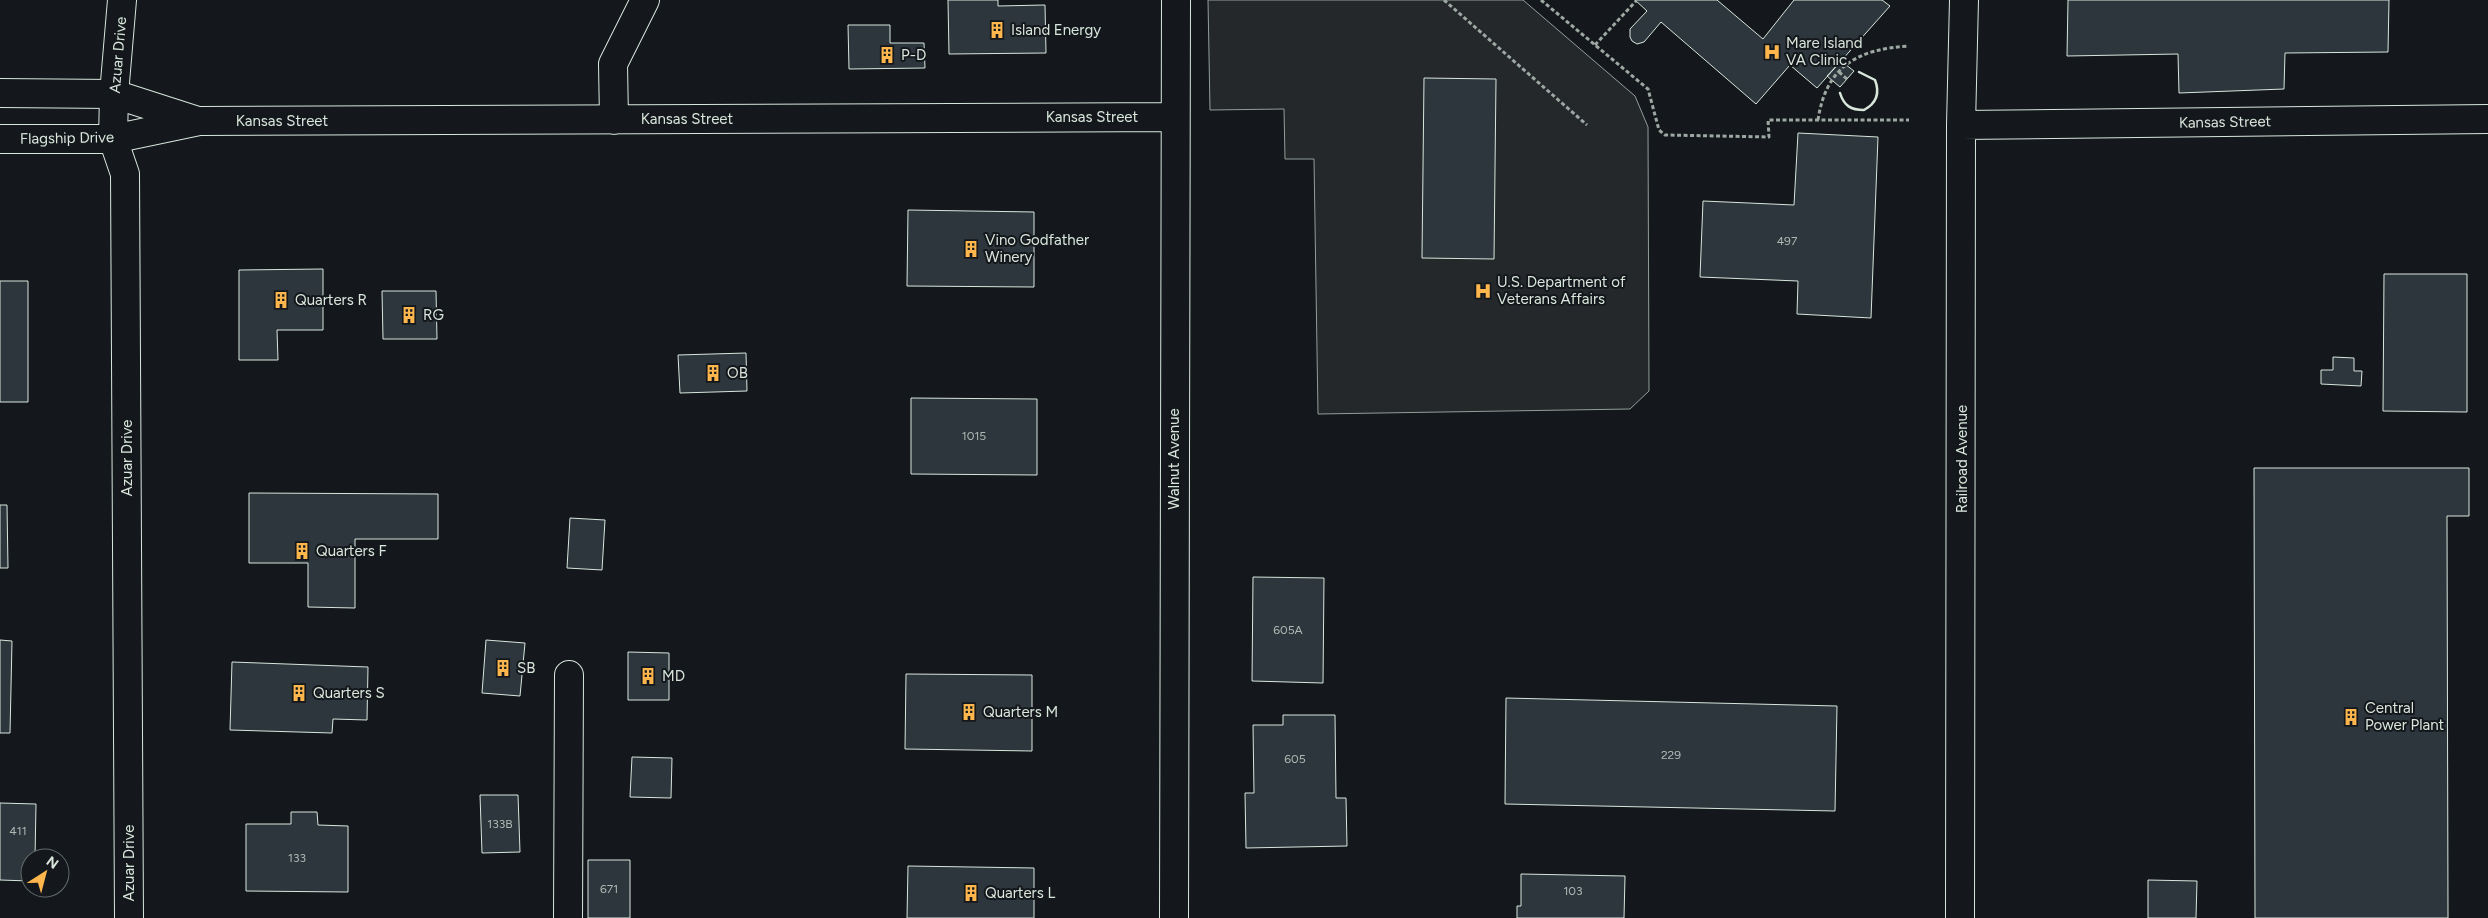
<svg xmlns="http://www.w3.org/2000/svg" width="2488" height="918" viewBox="0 0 2488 918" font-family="Figtree,sans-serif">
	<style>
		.parking { fill: #24282b; stroke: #939e99 }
		.building { fill: #2c363c; stroke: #d8e6dc }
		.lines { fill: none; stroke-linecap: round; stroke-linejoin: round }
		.minor-casing { stroke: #d8e6dc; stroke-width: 30 }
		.major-casing { stroke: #d8e6dc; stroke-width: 30 }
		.path { stroke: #9da8a2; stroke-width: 3; stroke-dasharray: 4 2.5; stroke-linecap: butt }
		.minor { stroke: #14181c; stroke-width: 28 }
		.major { stroke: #14181c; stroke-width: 28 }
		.wall { stroke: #d8e6dc; stroke-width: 2.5 }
		.labels { text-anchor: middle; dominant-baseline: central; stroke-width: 4; stroke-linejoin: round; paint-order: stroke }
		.number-label { font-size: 12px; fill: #adbab4 }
		.poi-label { font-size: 15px; fill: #d8e6dc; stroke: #14181c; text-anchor: start }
		.street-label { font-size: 15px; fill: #d8e6dc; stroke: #14181c }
	</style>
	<rect width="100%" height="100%" fill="#14181c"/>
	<!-- parking -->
	<path class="parking" d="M1208 0H1523L1635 96 1648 127 1649 391 1630 409 1318 414 1314 159H1285L1284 109 1210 110Z"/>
	<!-- building -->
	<path class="building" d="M948 0H998V6L1045 5 1046 53 949 54Z
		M1635 0H1717L1763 39 1794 0H1882L1890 6 1817 88 1790 65 1756 104 1661 22 1644 42 1637 44 1632 41 1630 37V29L1647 11Z
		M2068 0H2389L2388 52 2285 53 2284 89 2179 93 2178 54 2067 56Z
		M848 25H890V43H924L925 68 849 69Z
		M1841 61 1854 71 1840 87 1827 76Z
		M1424 78 1496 79 1494 259 1422 258Z
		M1798 133 1878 137 1871 318 1797 314 1798 281 1700 277 1703 201 1794 205Z
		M908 210 1034 212V287L907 286Z
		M323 269V330H277L278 360H239V270Z
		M2384 274H2467V412L2383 411Z
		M0 281H28V402H0Z
		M382 291H436L437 339H383Z
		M746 353 747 391 680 393 678 355Z
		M2333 357 2354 358V371H2362L2361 386 2321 384V370H2333Z
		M911 398 1037 399V475L911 474Z
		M2254 468H2469V516H2447L2448 918H2255Z
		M249 493 438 494V539H355V608L308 607V563H249Z
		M0 505H7L8 568H0Z
		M570 518 605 520 602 570 567 568Z
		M1253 577 1324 578 1323 683 1252 681Z
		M0 640 12 641 10 733H0Z
		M486 640 525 643 520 696 482 693Z
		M628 652 669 653V700H628Z
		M232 662 368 667 367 720 333 719 332 733 230 730Z
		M906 674 1032 675V751L905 749Z
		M1506 698 1837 706 1835 811 1505 804Z
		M1283 715H1335L1336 798H1346L1347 846 1246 848 1245 793H1254L1253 725H1283Z
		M632 757 672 758 671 798 630 797Z
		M480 795H518L520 852 482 853Z
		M0 803 36 804 35 858H30V881L0 880Z
		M291 812H317L318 825 348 826V892L246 891V824H291Z
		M588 860H630V918H588Z
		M908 866 1034 868V918H907Z
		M1521 874 1625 876 1624 918H1517V906H1521Z
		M2148 880 2197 881 2196 918H2148Z"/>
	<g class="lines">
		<!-- minor casing -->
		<g class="minor-casing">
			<path id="minor" d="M0 93 114 94 198 121
				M614 120 613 64 645 0
				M1961 125 2488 119
				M0 139H113L199 121 1174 117
				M568 918 569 675
				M1174 918 1176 0
				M1960 918 1961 125 1964 0"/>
		</g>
		<!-- major casing -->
		<g class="major-casing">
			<path id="major" d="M122 0 114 94 113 139 125 174 129 918"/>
		</g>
		<!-- path -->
		<path class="path" d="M1444 0 1587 125
			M1541 0 1648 89 1659 130 1665 135 1769 137 1768 120H1909
			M1595 45 1636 1
			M1839 72 1847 79
			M1818 120C1826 66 1858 49 1909 46"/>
		<!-- minor -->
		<use href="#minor" class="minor"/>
		<!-- major -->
		<use href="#major" class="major"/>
		<!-- wall -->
		<path class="wall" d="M1840 93C1844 106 1851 110 1864 110 1877 103 1880 93 1875 80L1859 72"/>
	</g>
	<!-- icons -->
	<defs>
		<g id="building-bare" transform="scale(1.35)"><path d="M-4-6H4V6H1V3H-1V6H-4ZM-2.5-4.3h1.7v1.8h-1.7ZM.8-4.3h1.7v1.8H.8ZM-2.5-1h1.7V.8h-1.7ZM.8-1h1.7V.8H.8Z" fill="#ffb74d" stroke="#14181c" stroke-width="2.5" paint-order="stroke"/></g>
		<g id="hospital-bare" transform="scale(1.35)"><path d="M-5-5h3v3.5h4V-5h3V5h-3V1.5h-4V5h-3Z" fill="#ffb74d" stroke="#14181c" stroke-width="2.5" paint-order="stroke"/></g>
	</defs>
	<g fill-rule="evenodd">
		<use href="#building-bare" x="997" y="30"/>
		<use href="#hospital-bare" x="1772" y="52"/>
		<use href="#building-bare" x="887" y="55"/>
		<use href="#building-bare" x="971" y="249"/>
		<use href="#hospital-bare" x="1483" y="291"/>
		<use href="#building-bare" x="281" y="300"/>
		<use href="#building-bare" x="409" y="315"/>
		<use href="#building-bare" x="713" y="373"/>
		<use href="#building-bare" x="302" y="551"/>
		<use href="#building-bare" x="503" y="668"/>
		<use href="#building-bare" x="648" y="676"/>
		<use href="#building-bare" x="299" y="693"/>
		<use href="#building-bare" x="969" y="712"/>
		<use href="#building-bare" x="2351" y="717"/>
		<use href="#building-bare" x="971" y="893"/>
	</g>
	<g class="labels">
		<!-- number labels -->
		<g class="number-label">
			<text x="1787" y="241">497</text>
			<text x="974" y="436">1015</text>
			<text x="1288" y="630">605A</text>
			<text x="1671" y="755">229</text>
			<text x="1295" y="759">605</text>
			<text x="500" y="824">133B</text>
			<text x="18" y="831">411</text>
			<text x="297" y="858">133</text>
			<text x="609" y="889">671</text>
			<text x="1573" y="891">103</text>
		</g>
		<!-- poi labels -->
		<g class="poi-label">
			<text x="1011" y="30">Island Energy</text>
			<text x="1786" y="43">Mare Island<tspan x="1786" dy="17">VA Clinic</tspan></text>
			<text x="901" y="55">P-D</text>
			<text x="985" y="240">Vino Godfather<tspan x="985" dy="17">Winery</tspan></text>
			<text x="1497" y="282">U.S. Department of<tspan x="1497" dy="17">Veterans Affairs</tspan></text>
			<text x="295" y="300">Quarters R</text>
			<text x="423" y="315">RG</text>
			<text x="727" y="373">OB</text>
			<text x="316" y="551">Quarters F</text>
			<text x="517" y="668">SB</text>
			<text x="662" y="676">MD</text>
			<text x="313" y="693">Quarters S</text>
			<text x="2365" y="708">Central<tspan x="2365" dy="17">Power Plant</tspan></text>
			<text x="983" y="712">Quarters M</text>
			<text x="985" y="893">Quarters L</text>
		</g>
		<!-- street labels -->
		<g class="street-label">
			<text transform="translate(118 55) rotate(-85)">Azuar Drive</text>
			<text x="1092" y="117">Kansas Street</text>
			<text x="687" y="119">Kansas Street</text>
			<text x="282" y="121">Kansas Street</text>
			<text transform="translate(2225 122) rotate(-1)">Kansas Street</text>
			<text transform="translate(67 138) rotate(-1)">Flagship Drive</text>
			<text transform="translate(127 458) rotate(-90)">Azuar Drive</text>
			<text transform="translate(1174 459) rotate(-90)">Walnut Avenue</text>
			<text transform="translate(1962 459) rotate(-90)">Railroad Avenue</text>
			<text transform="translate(129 863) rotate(-90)">Azuar Drive</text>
		</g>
	</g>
	<!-- north arrow -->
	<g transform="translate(45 873) rotate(36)"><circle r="24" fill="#14181c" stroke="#626a69"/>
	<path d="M0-4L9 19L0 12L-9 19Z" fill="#ffb74d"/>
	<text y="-8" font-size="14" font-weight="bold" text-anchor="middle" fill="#d8e6dc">N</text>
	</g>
</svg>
